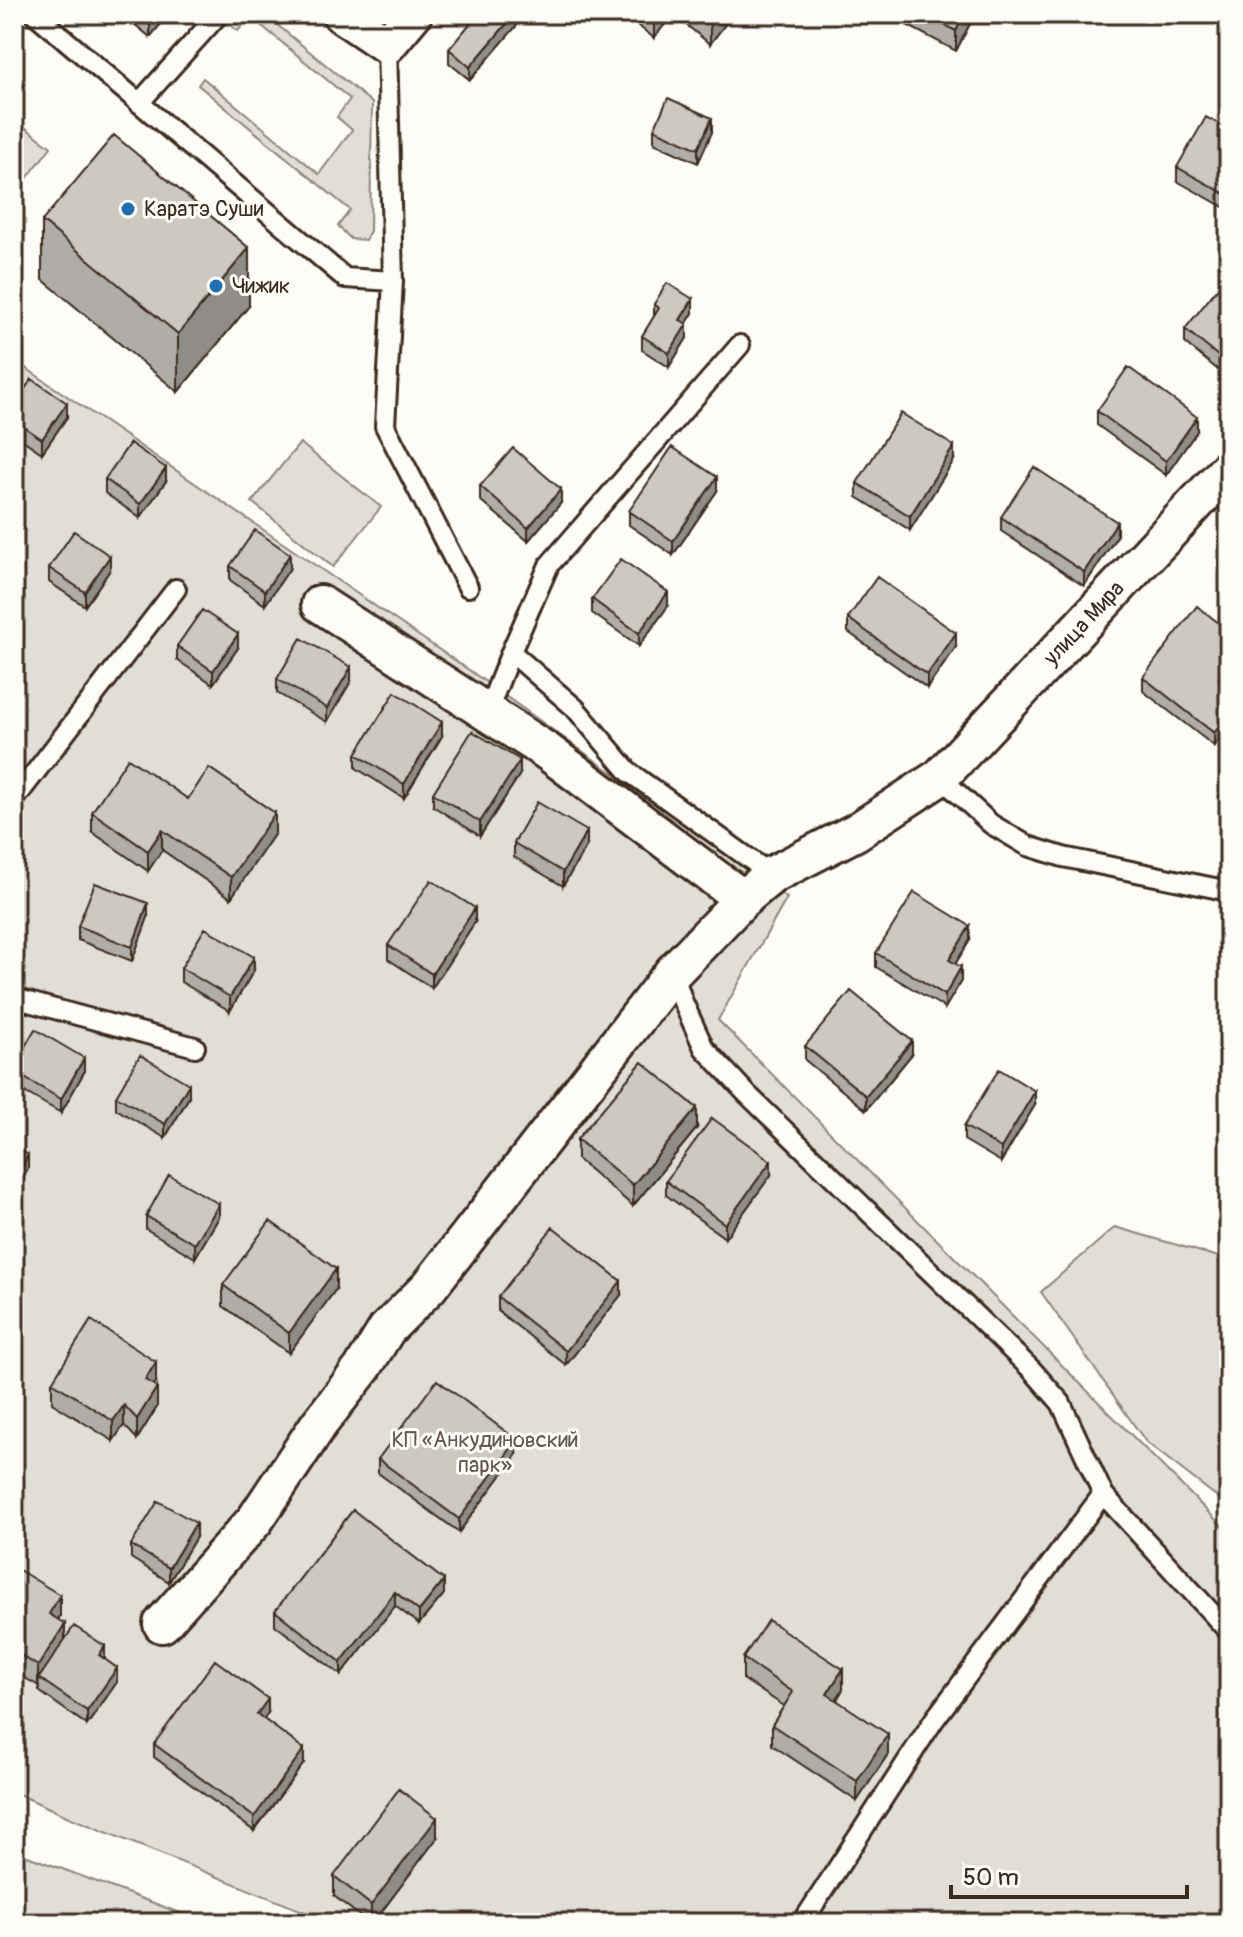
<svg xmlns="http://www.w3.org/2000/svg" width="1243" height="1937" viewBox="0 0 1243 1937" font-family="Pangolin,sans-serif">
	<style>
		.green { fill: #e1ded7; stroke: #8e847a; stroke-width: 2 }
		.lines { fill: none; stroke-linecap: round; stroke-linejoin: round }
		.lane-casing { stroke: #3b2a1e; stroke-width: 24 }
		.street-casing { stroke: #3b2a1e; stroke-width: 42 }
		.lane { stroke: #fdfcf7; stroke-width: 18 }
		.street { stroke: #fdfcf7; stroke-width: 36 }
		.wall { fill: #b0aca7; stroke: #3b2a1e; stroke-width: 2 }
		.shaded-wall { fill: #908c88; stroke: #3b2a1e; stroke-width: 2 }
		.building { fill: #cdc8c2; stroke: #3b2a1e; stroke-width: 2 }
		.poi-dot { fill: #1f6fb2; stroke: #fdfcf7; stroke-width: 3 }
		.labels { text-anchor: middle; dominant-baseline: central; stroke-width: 6; stroke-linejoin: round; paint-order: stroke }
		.poi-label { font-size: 22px; fill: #3b2a1e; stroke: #fdfcf7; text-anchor: start }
		.street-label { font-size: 22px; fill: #3b2a1e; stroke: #fdfcf7 }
		.park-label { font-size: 22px; fill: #64574c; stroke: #fdfcf7 }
	</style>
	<rect width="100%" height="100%" fill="#fdfcf7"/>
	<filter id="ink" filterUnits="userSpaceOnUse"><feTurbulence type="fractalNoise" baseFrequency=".0125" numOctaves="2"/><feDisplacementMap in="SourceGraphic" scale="16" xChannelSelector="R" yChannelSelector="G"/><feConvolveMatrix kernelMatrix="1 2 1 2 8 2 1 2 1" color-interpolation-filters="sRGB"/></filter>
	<g filter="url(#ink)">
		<!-- green -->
		<path class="green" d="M239 14H264L372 103 370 231 365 240 351 239 338 226 350 210 198 85 203 78 319 174 352 130 337 117 350 99 250 16 238 31 230 25Z
			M14 119 51 147 14 195Z
			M14 360 469 670 787 898 718 1020 1229 1533V1923H332L71 1818 14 1792Z
			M300 443 381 507 333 567 252 502Z
			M1115 1227 1229 1260V1506L1146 1442 1041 1292Z
			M14 1851 207 1923H14Z"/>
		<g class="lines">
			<!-- lane casing -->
			<g class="lane-casing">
				<path id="lane" d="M35 14 345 278 393 281
					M387 45 393 281 385 426 468 587
					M139 103 219 14
					M740 345 549 565 511 652 575 708 629 772 772 875
					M487 713 511 652
					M940 777 991 824 1028 846 1063 857 1229 891
					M14 800 176 589
					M673 972 683 1002 704 1048 747 1094 1032 1370 1061 1403 1103 1494 1229 1632
					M14 998 195 1047
					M802 1923 934 1720 1103 1494"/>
			</g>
			<!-- street casing -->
			<g class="street-casing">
				<g id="street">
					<path d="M341 14 387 45 413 14"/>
					<path d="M320 604 548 752 743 899"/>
					<path id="s1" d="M162 1624 255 1520 319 1424 364 1366 387 1329 429 1287 673 972 743 899 772 875 856 832 940 777 1229 468"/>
				</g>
			</g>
			<!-- lane -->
			<use href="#lane" class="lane"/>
			<!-- street -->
			<use href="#street" class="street"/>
		</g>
		<!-- wall -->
		<path class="wall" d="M122 14H169L150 37Z
			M524 14V17L470 80 449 63V49Z
			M623 14H733L710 44 673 14 654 38Z
			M886 14H975L956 51Z
			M654 129 712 132 698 163 654 143Z
			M1229 130V210L1177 181V167Z
			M42 221 249 306 178 392 42 279Z
			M1229 274V379L1185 343V329Z
			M654 304 693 313 686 324 687 338 669 367 642 350V336L654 317Z
			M14 404 67 417 42 453 14 434Z
			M1097 411 1197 431 1166 475 1097 425Z
			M954 460 910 530 857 497V483Z
			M105 479 166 481 140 518 105 493Z
			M480 486 561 503 528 541 480 500Z
			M717 491 673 555 629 525V511Z
			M1001 517 1117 536 1084 586 1001 531Z
			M230 566 290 568 265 605 230 580Z
			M49 568 110 570 85 606 49 582Z
			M592 599 668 606 639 646 592 613Z
			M848 618 956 647 927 688 848 632Z
			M177 646 238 648 213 684 177 660Z
			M1143 677 1225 683 1214 746 1143 691Z
			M277 679 351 681 327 722 277 693Z
			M442 736 404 798 356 768V754Z
			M520 774 480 836 433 806V793Z
			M188 799 275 833 231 898 162 850 148 871 92 832V812Z
			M514 843 587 845 563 886 514 857Z
			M148 917 132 961 78 940V926Z
			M475 922 432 988 388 959V945Z
			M970 940 955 964 961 981 945 1008 876 967V953Z
			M1229 947V967H1227V953Z
			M181 968 254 970 230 1011 181 982Z
			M805 1046 912 1054 866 1110 805 1060Z
			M14 1065 84 1072 61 1113 14 1086Z
			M116 1096 189 1097 165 1138 116 1109Z
			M1035 1105 1001 1162 964 1140V1126Z
			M697 1128 633 1206 577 1159V1139Z
			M771 1175 725 1238 666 1195V1181Z
			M146 1216 219 1217 195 1258 146 1229Z
			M223 1285 336 1289 289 1353 223 1306Z
			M621 1295 566 1365 498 1311V1297Z
			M52 1382H156L154 1385 157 1407 137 1439 124 1425 113 1441 52 1403Z
			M517 1454 459 1532 378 1473V1459Z
			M353 1510 444 1594 419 1624 395 1606 341 1675 275 1625V1611Z
			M196 1537 169 1582 131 1558V1545Z
			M14 1567 60 1616 58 1620 65 1640 105 1660 117 1682 87 1725 39 1691V1686L14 1672Z
			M743 1658 843 1689 837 1700 888 1754 857 1801 772 1745V1725L784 1706 743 1679Z
			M268 1713 264 1719 304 1763 254 1831 154 1757V1744Z
			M437 1838 373 1923H369L334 1896V1876Z"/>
		<!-- shaded-wall -->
		<path class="shaded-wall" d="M158 14H169L150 37V24Z
			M515 14H524V17L470 80V67Z
			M654 14H673L654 38Z
			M713 14H733L710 44V18Z
			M964 14H975L956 51V31Z
			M712 118V132L698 163V149Z
			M249 248V306L178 392V334Z
			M693 299V313L680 334V320Z
			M687 324V338L669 367V353Z
			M67 403V417L42 453V439Z
			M1197 417V431L1166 475V461Z
			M954 446V460L910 530V516Z
			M166 468V481L140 518V504Z
			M717 477V491L673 555V541Z
			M561 489V503L528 541V528Z
			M1117 522V536L1084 586V572Z
			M290 554V568L265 605V591Z
			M110 556V570L85 606V592Z
			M668 592V606L639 646V633Z
			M956 633V647L927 688V675Z
			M238 634V648L213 684V671Z
			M1229 665V679L1219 692V678Z
			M351 667V681L327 722V708Z
			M1229 714V727L1214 746V733Z
			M442 722V736L404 798V784Z
			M19 732V746L14 752V738Z
			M520 760V774L480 836V822Z
			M275 813V833L231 898V877Z
			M162 830V850L148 871V851Z
			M587 831V845L563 886V872Z
			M148 903V917L132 961V947Z
			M475 908V922L432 988V974Z
			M970 926V940L949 974V960Z
			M254 957V970L230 1011V997Z
			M961 967V981L945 1008V995Z
			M912 1041V1054L866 1110V1096Z
			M84 1058V1072L61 1113V1099Z
			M189 1084V1097L165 1138V1124Z
			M1035 1091V1105L1001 1162V1148Z
			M697 1108V1128L633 1206V1185Z
			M28 1155V1169L14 1193V1180Z
			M771 1161V1175L725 1238V1224Z
			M219 1204V1217L195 1258V1244Z
			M336 1269V1289L289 1353V1333Z
			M621 1281V1295L566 1365V1351Z
			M156 1362V1382L145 1400V1380Z
			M157 1387V1407L137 1439V1419Z
			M124 1405V1425L113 1441V1421Z
			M517 1440V1454L459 1532V1519Z
			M196 1523V1537L169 1582V1568Z
			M444 1580V1594L419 1624V1611Z
			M395 1592V1606L341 1675V1662Z
			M60 1595V1616L49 1634V1614Z
			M65 1624V1644L39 1678 38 1687V1666Z
			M105 1646V1660L99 1655Z
			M117 1668V1682L87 1725V1711Z
			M843 1669V1689L827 1714V1694Z
			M268 1699V1713L257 1728V1714Z
			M888 1734V1754L857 1801V1781Z
			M304 1749V1763L254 1831V1817Z
			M437 1818V1838L373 1923H371V1905Z"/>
		<!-- building -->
		<path class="building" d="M138 14H158L150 24Z
			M478 14H515L470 67 449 49Z
			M924 14H964L956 31Z
			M668 98 712 118 698 149 654 129Z
			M1206 117 1229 130V196L1177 167Z
			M114 135 249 248 178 334 42 221Z
			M1229 274V365L1185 329Z
			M667 283 693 299 680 320 687 324 669 353 642 336 659 308 654 304Z
			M1128 367 1197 417 1166 461 1097 411Z
			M32 379 67 403 42 439 14 420V404Z
			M901 413 954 446 910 516 857 483Z
			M130 443 166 468 140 504 105 479Z
			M672 447 717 477 673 541 629 511Z
			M513 448 561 489 528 528 480 486Z
			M1034 467 1117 522 1084 572 1001 517Z
			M255 530 290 554 265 591 230 566Z
			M74 531 110 556 85 592 49 568Z
			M621 559 668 592 639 633 592 599Z
			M877 577 956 633 927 675 848 618Z
			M1197 606 1229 631V665L1219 678 1229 686V714L1214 733 1143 677Z
			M202 610 238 634 213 671 177 646Z
			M301 638 351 667 327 708 277 679Z
			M395 692 442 722 404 784 356 754Z
			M14 729 19 732 14 738Z
			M472 731 520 760 480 822 433 793Z
			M128 758 188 799 209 768 275 813 231 877 162 830 148 851 92 812Z
			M537 802 587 831 563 872 514 843Z
			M431 880 475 908 432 974 388 945Z
			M95 883 148 903 132 947 78 926Z
			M914 892 970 926 949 960 961 967 945 995 876 953Z
			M205 928 254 957 230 997 181 968Z
			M851 991 912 1041 866 1096 805 1046Z
			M35 1029 84 1058 61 1099 14 1072V1065Z
			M140 1055 189 1084 165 1124 116 1096Z
			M642 1062 697 1108 633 1185 577 1139Z
			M999 1069 1035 1091 1001 1148 964 1126Z
			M712 1118 771 1161 725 1224 666 1181Z
			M14 1147 28 1155 14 1180Z
			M169 1175 219 1204 195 1244 146 1216Z
			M270 1221 336 1269 289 1333 223 1285Z
			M553 1227 621 1281 566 1351 498 1297Z
			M91 1320 156 1362 145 1380 157 1387 137 1419 124 1405 113 1421 52 1382Z
			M437 1380 517 1440 459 1519 378 1459Z
			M158 1501 196 1523 169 1568 131 1545Z
			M353 1510 444 1580 419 1611 395 1592 341 1662 275 1611Z
			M14 1567 60 1595 49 1614 65 1624 38 1666 14 1651Z
			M768 1620 843 1669 827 1694 888 1734 857 1781 772 1725 793 1692 743 1658Z
			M74 1626 105 1646 99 1655 117 1668 87 1711 39 1678Z
			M215 1660 268 1699 257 1714 304 1749 254 1817 154 1744Z
			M399 1789 437 1818 371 1905 334 1876Z"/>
	</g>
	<!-- markers -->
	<g class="poi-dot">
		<circle cx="128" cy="209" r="8"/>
		<circle cx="216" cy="286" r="8"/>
	</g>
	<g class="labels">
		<!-- poi labels -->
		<g class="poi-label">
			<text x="144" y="209">Каратэ Суши</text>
			<text x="232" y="286">Чижик</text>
		</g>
		<!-- street labels -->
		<g class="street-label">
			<text stroke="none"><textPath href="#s1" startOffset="1374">улица Мира</textPath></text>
		</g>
		<!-- park labels -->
		<g class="park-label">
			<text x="485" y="1440">КП «Анкудиновский<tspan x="485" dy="25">парк»</tspan></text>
		</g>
	</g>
	<!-- margin -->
	<rect width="1243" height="1937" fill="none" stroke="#fdfcf7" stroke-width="48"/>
	<rect x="24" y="24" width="1195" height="1889" fill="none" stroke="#3b2a1e" stroke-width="3" filter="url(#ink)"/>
	<!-- scale -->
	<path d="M951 1885v12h236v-12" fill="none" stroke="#3b2a1e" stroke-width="4"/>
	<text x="963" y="1885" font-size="24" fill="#3b2a1e" stroke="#fdfcf7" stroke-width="6" paint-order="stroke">50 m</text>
</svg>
